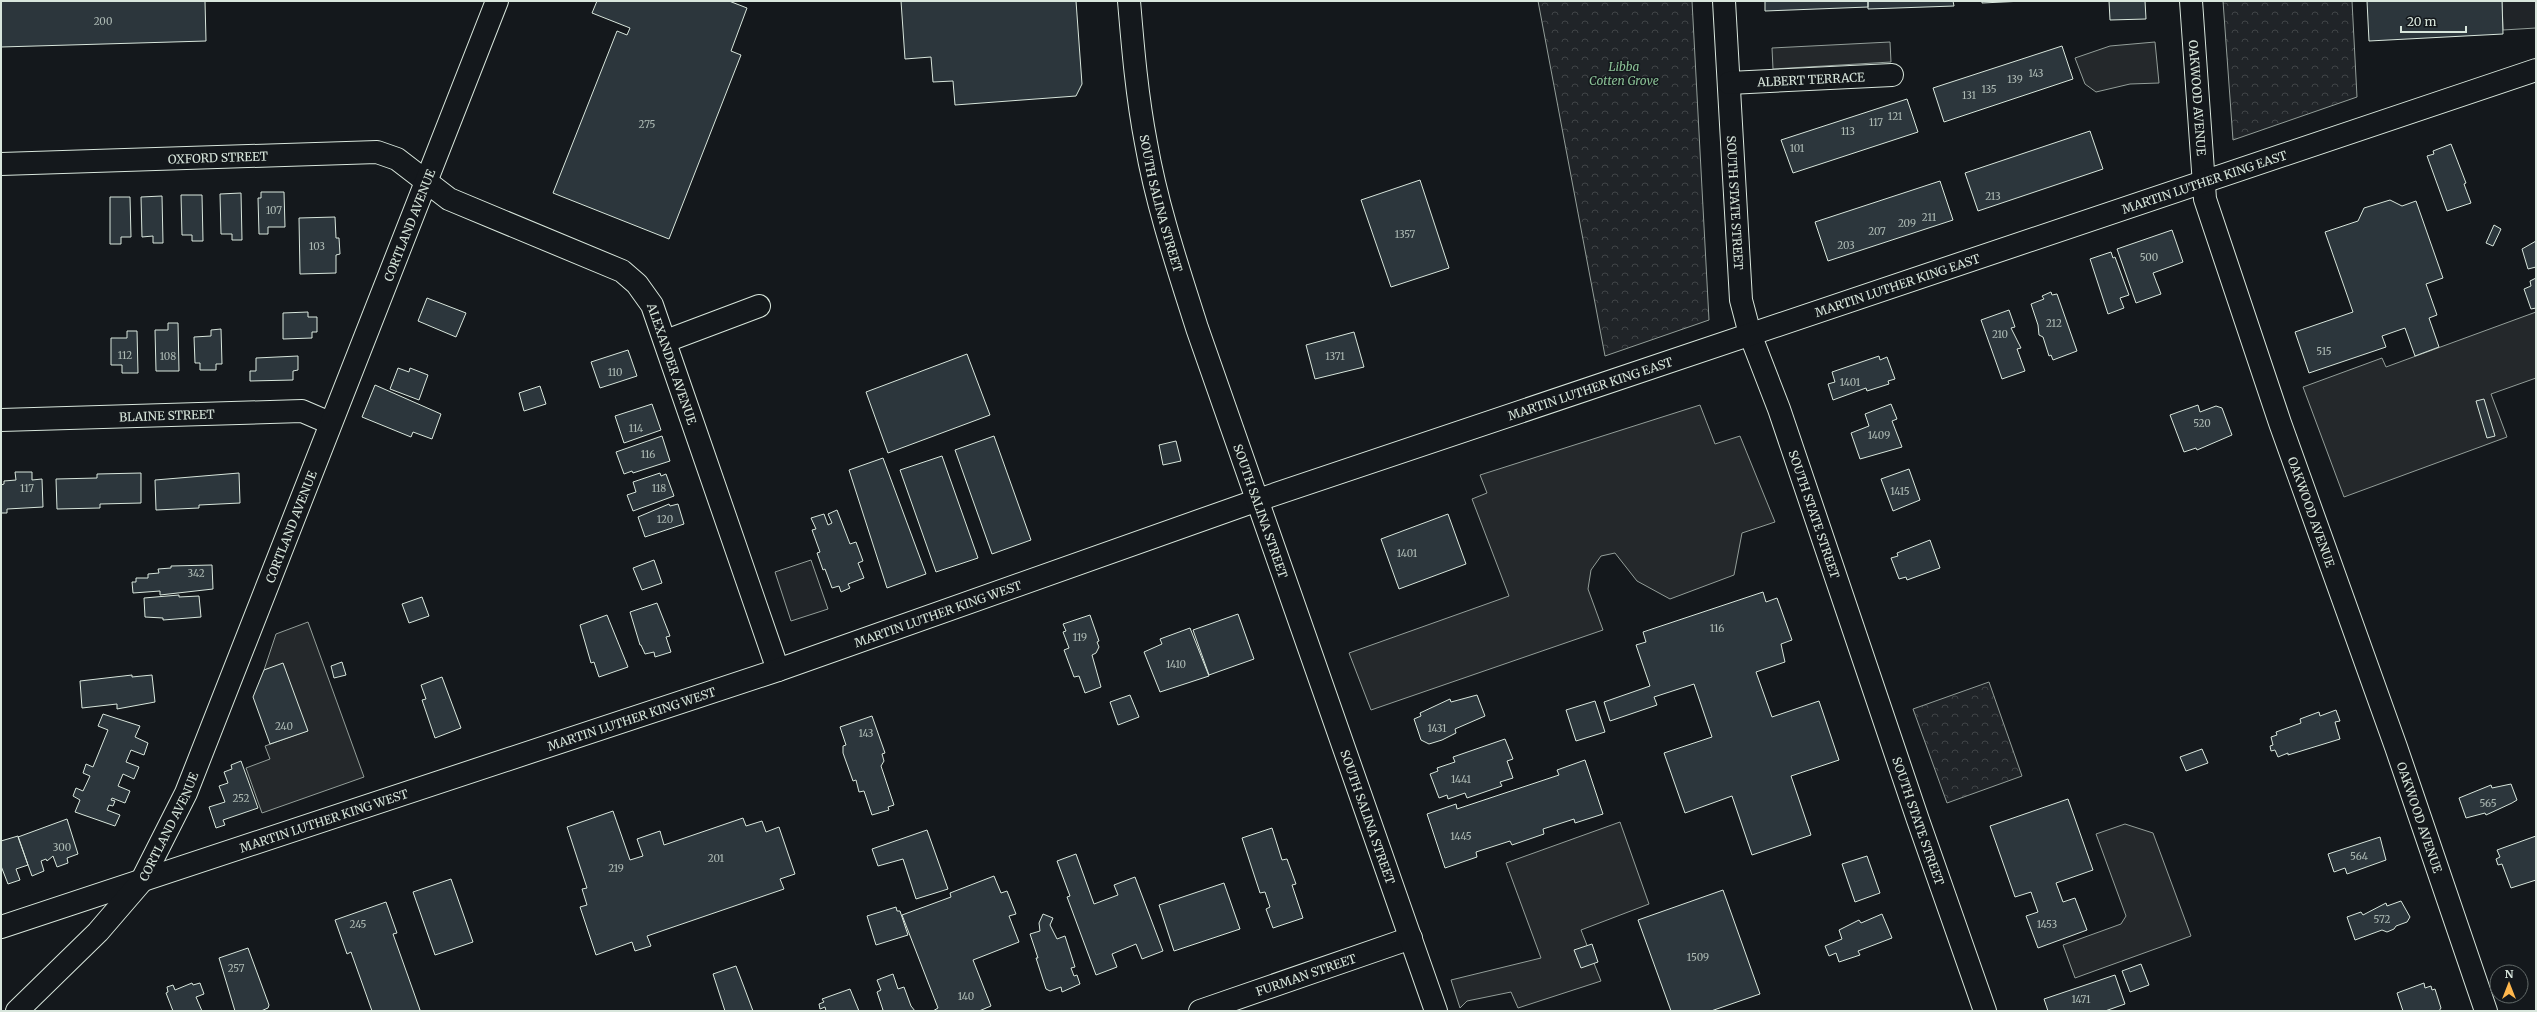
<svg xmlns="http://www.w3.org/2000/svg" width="2537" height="1012" viewBox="0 0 2537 1012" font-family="Merriweather,serif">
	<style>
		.park { fill: url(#park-crowns); stroke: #939e99 }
		.garden { fill: #202428; stroke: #939e99 }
		.parking { fill: #24282b; stroke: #939e99 }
		.building { fill: #2c363c; stroke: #d8e6dc }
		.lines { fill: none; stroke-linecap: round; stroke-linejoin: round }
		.minor-casing { stroke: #d8e6dc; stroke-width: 24 }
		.major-casing { stroke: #d8e6dc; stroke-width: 24 }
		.minor { stroke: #14181c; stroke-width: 22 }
		.major { stroke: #14181c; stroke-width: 22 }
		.labels { text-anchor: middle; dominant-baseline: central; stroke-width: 3; stroke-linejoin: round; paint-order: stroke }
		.number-label { font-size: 10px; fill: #adbab4 }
		.park-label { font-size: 12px; font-style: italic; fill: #8ac095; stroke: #14181c }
		.street-label { font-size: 12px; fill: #d8e6dc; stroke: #14181c }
	</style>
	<defs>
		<pattern id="park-crowns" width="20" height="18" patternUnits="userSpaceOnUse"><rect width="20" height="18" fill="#202428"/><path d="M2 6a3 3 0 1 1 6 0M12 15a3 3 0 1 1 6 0" fill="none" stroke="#404447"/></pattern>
	</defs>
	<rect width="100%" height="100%" fill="#14181c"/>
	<!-- park -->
	<path class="park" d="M1538 1H1692L1709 320 1605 356Z
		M2223 1H2352L2357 97 2233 140Z
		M1989 682 2022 776 1947 803 1913 709Z"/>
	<!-- garden -->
	<path class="garden" d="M2502 1H2536V28L2503 30Z
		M811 560 828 609 791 621 775 572Z"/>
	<!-- parking -->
	<path class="parking" d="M1890 42 1891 62 1773 69 1772 48Z
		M2155 42 2159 83 2130 84 2096 92 2085 84 2075 58 2110 46Z
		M2536 312V378L2491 394 2507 437 2344 497 2303 387 2382 358 2386 367Z
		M1700 405 1715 444 1740 436 1775 522 1742 533 1734 575 1670 599 1637 581 1615 553 1601 556 1591 570 1588 589 1603 630 1371 710 1349 653 1509 596 1472 499 1487 493 1480 475Z
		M308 622 364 777 262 813 246 768 270 759 265 746 307 731 283 664 264 670 276 634Z
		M1620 822 1649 904 1581 930 1601 981 1518 1008 1511 992 1467 1001 1460 1008 1451 980 1541 958 1506 863Z
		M2125 824 2153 833 2191 936 2075 978 2063 945 2121 924 2126 916 2096 834Z"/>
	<!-- building -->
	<path class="building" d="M1 1H205L206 41 1 47Z
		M597 1H729L747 8 731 51 741 55 669 239 553 193 617 31 627 35 630 28 592 13Z
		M901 1H1076L1082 84 1076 96 955 105 953 81 933 82 931 57 905 59Z
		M1765 1H1868V7L1765 11Z
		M1868 1H1953L1954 6 1868 9Z
		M1982 1H2024L1982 3Z
		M2109 1H2145L2146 19 2110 20Z
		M2367 1H2502L2503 34 2369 41Z
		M2062 46 2073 79 1944 122 1933 88Z
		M1907 99 1918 132 1793 173 1781 140Z
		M2090 131 2103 169 1978 211 1965 173Z
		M2451 144 2466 183 2464 184 2471 203 2447 211 2427 156 2434 154 2433 151Z
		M1420 180 1449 268 1391 287 1361 200Z
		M1940 181 1953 220 1828 261 1815 222Z
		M261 192H284L285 227H268V234H259L258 198H261Z
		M241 193 242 240H232V234H221L220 194Z
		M181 195H202L203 241H192V235H182Z
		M162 196 163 243H153V236L142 237 141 197Z
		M110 197H130L131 237H121V244H110Z
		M2390 200 2402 206 2416 201 2443 278 2426 284 2437 315 2429 318 2439 347 2415 356 2405 328 2382 336 2386 347 2309 373 2295 332 2353 312 2325 232 2358 221 2364 208Z
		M335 217 336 238H339L340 254 336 255V273L300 274 299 218Z
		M2494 225 2501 229 2493 246 2486 243Z
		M2172 230 2183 262 2153 273 2161 294 2136 303 2117 249Z
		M2536 241V267L2528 269 2522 249Z
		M2111 252 2113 258 2115 257 2129 295 2120 298 2124 308 2108 314 2090 259Z
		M2536 278V308L2531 309 2524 289 2531 286 2530 281Z
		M2051 292 2052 295 2057 294 2077 351 2053 360 2051 355 2049 356 2043 337 2039 335 2038 325 2031 304 2044 299 2042 296Z
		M427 298 466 313 456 337 418 321Z
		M2009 310 2015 327 2011 328 2021 348 2017 349 2025 371 2002 379 1981 320Z
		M308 312V317H317V332H312V338L283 339V313Z
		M168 323H178L179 371H156L155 330H168Z
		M221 329 222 364H216V370H200V363H195L194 337 211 336V330Z
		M127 331H137L138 373H122V365H111V338H127Z
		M1354 332 1364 367 1315 379 1306 345Z
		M628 350 637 376 600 388 591 362Z
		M967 354 990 415 888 453 866 392Z
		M298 356V370L293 371V380L250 381V371H256V358Z
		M1879 356 1880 360 1887 357 1895 379 1888 381 1889 384 1867 391 1866 388 1833 400 1828 384 1835 382 1832 372Z
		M398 368 409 372 410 368 428 375 419 400 390 389Z
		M375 385 441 414 432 439 413 432 411 437 362 417Z
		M540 386 546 404 524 411 519 393Z
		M2484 399 2495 436 2487 438 2476 401Z
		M652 404 661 430 624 443 615 416Z
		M1891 404 1897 419 1892 421 1902 447 1860 459 1851 433 1869 426 1865 414Z
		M2198 405 2200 412 2216 406 2222 408 2232 435 2197 450 2196 448 2184 452 2170 415Z
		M662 436 670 461 633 473 632 471 624 474 616 452Z
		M994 436 1031 540 992 554 955 450Z
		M1176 441 1181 461 1163 465 1159 445Z
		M942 456 978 558 936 572 900 470Z
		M883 458 926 574 887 588 849 470Z
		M1909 469 1920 500 1893 511 1881 479Z
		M15 472H32V480L42 479 43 507 7 509V513H1V485L4 484V481L16 480Z
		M141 473V503L100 504V508L57 509 56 479 97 478V474Z
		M239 473 240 503 199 505V508L156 510 155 480Z
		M660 473 661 476 666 474 674 496 633 511 627 495 636 492 633 482Z
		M669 504 670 506 678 504 684 524 645 537 638 517Z
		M837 510 850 544 856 542 863 561 858 563 864 578 848 584 850 588 841 592 839 586 832 588 825 569 823 570 817 553 820 552 812 530 816 529 811 518 824 514 828 525 832 523 828 514Z
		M1448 514 1466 564 1399 589 1381 539Z
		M1930 540 1940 568 1907 580 1906 577 1899 579 1891 558 1898 556 1897 553Z
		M654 560 662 583 642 590 633 568Z
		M212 565 213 589 160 595V591L133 593 132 582H136V578H148V574L159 573 158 569 171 568V566Z
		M1763 592 1766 602 1777 598 1792 640 1781 644 1785 662 1756 672 1772 717 1819 701 1839 760 1791 776 1811 835 1752 855 1732 796 1685 813 1664 753 1712 737 1694 684 1654 697 1657 705 1610 721 1604 702 1650 686 1636 645 1646 642 1643 632Z
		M179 595V597L199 596 201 617 163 620V618L145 617 144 598Z
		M422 597 429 616 409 623 402 604Z
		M657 603 670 636 666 637 671 652 655 657 654 652 645 654 641 645H640L630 612Z
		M1238 614 1254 659 1209 675 1193 630Z
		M607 615 628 667 599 677 594 662 591 663 580 625Z
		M1090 615 1099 641 1097 642 1099 647 1096 653 1092 655 1101 687 1085 693 1079 676 1074 677 1064 650 1069 648 1063 632 1066 631 1063 624Z
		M1190 628 1209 676 1160 692 1144 652 1162 644 1160 639Z
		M342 662 346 675 334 678 331 666Z
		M283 663 308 731 270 744 253 697 264 670Z
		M132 675V677L152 675 155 702 117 709V704L82 708 80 681Z
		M442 677 461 728 435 738 422 700 426 699 421 685Z
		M1130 695 1139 717 1118 725 1110 702Z
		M1477 695 1485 716 1455 729 1456 733 1442 740 1429 744 1421 740 1414 719 1421 716 1420 713 1450 699 1451 702Z
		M1595 701 1605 732 1576 741 1566 710Z
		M2336 710 2340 721 2335 722 2340 739 2288 755V753L2278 757 2275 750 2271 751 2270 746 2273 745 2271 737 2277 735 2276 732 2301 723 2300 719 2319 712 2320 716Z
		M103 714 140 726 135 737 148 743 144 755 131 750 126 762 139 767 134 779 123 774 118 786 130 791 125 803 112 798 111 800 115 801 113 806 109 805 107 810 120 815 115 826 75 812 80 800 73 796 76 788 83 791 90 776 83 773 86 764 93 767 108 730 98 726Z
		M872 716 885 753 882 754 884 761 881 766 894 805 888 807 889 810 872 815 864 791 859 792 856 780 853 781 843 753V746L846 745 840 727Z
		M1505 739 1513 759 1507 761 1513 778 1500 782 1502 786 1467 798 1465 793 1448 799 1447 795 1439 798 1430 774 1438 771 1437 768 1455 762 1453 757Z
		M2202 749 2208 763 2186 771 2180 757Z
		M1585 760 1603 814 1575 823 1574 819 1543 829 1544 834 1512 845 1510 841 1476 852 1477 857 1445 868 1427 814 1456 804 1457 809 1559 775 1557 770Z
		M241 761 258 808 223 820 225 825 216 828 209 807 225 802 219 786 228 783 224 772 232 769 231 765Z
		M2511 784 2517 800 2512 803 2486 815 2485 813 2466 818 2459 798 2491 785 2492 788Z
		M2068 799 2093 870 2056 883 2063 902 2075 898 2087 930 2038 948 2026 916 2038 912 2031 892 2015 897 1990 826Z
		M613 811 630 860 643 856 637 839 660 831 664 845 743 818 746 826 762 821 766 832 779 827 795 874 780 879 784 889 647 936 651 946 635 951 632 942 596 955 580 907 587 905 582 889 587 888 567 827Z
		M67 819 78 854 67 858 68 863 57 867 53 856 47 861 46 859 41 861 44 871 32 876 18 837Z
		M1272 828 1282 860 1287 859 1296 884 1292 885 1303 918 1273 928 1266 909 1270 907 1265 892 1260 893 1242 838Z
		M927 830 948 889 916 899 903 859 878 866 872 849Z
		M18 836 28 865 16 869 20 880 8 884 1 866V841Z
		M2536 836V880L2511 888 2502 864 2498 865 2496 859 2500 857 2497 850Z
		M2380 837 2386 860 2347 874 2345 868 2334 872 2328 854Z
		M1076 854 1094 904 1118 895 1114 885 1135 877 1163 951 1142 959 1136 944 1112 954 1117 967 1096 975 1067 897 1070 896 1057 861Z
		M1867 856 1880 893 1855 902 1842 864Z
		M994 876 1001 893 1007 891 1016 914 1009 916 1019 942 973 960 991 1006 979 1011H933L938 1008 902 915 951 897 950 893Z
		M451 879 473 942 435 955 413 892Z
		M1224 883 1240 929 1174 951 1159 905Z
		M1723 890 1760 994 1711 1011H1671L1638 920Z
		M2401 901 2410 917 2407 922 2396 926 2394 929 2387 932 2382 930 2355 940 2347 917 2361 912 2363 915 2386 903 2387 906Z
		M386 902 397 933 393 934 420 1010 417 1011H372L351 952 347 954 335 920Z
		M896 907 897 911H900L908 935 876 945 867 916Z
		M1043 914 1053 918 1050 925 1057 939 1065 936 1075 967 1071 968 1074 976 1077 975 1080 984 1062 992 1061 987 1050 991 1046 989 1036 958H1038L1030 934 1040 931 1039 923Z
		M1882 914 1892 938 1858 951 1860 955 1839 962 1836 953 1829 956 1825 946 1842 939 1839 930 1859 920 1861 923Z
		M1592 944 1598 962 1581 968 1574 950Z
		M248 948 269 1005 268 1008 261 1011H235L219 958Z
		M2141 964 2149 985 2130 992 2122 971Z
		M736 966 744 987 753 1011H725L713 974Z
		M893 974 898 989 904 987 911 1006 915 1011H881L883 1010 877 992 881 990 877 980Z
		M2115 975 2125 1004 2105 1011H2048L2044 999Z
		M192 983 193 985 200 983 204 994 196 997 202 1011H173L166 993 168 992 167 987 173 985 175 990Z
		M2424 983 2425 988 2431 986 2432 990 2435 989 2441 1008 2439 1011H2403L2397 993Z
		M850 989 859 1011H826L825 1007 820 1009 819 1004 824 1002 822 999Z"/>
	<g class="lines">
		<!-- minor casing -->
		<g class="minor-casing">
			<g id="minor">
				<path id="s1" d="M1724 1 1741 300 1750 334 1779 409 1918 820 1985 1011"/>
				<path id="s2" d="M2191 1 2205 199 2280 423 2396 747 2486 1011"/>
				<path id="s3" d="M1729 83 1892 75"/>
				<path id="s4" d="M1 164 377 152 397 159 449 199 622 271 637 284 652 305 778 670"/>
				<path d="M666 341 759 306"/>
				<path id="s5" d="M1 420 302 411 330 423"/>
				<path id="s6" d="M1 927 778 670 1258 500 2536 70"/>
				<path id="s7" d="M17 1011 98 932 141 882 186 793 497 1"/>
				<path id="s8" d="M1200 1011 1411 938"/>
			</g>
		</g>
		<!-- major casing -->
		<g class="major-casing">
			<g id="major">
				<path id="s9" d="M1129 1C1133 49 1137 96 1146 143 1157 206 1178 268 1197 328L1436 1011"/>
			</g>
		</g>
		<!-- minor -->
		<use href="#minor" class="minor"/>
		<!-- major -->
		<use href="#major" class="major"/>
	</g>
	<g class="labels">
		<!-- number labels -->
		<g class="number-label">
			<text x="103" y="21">200</text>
			<text x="2036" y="73">143</text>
			<text x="2015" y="79">139</text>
			<text x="1989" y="89">135</text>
			<text x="1969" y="95">131</text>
			<text x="1895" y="116">121</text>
			<text x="1876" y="122">117</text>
			<text x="647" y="124">275</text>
			<text x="1848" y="131">113</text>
			<text x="1797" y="148">101</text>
			<text x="1993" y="196">213</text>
			<text x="274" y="210">107</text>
			<text x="1929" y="217">211</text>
			<text x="1907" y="223">209</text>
			<text x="1877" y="231">207</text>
			<text x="1405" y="234">1357</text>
			<text x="1846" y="245">203</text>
			<text x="317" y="246">103</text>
			<text x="2149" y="257">500</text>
			<text x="2054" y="323">212</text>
			<text x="2000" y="334">210</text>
			<text x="2324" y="351">515</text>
			<text x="125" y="355">112</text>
			<text x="168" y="356">108</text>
			<text x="1335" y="356">1371</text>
			<text x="615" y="372">110</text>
			<text x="1850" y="382">1401</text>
			<text x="2202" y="423">520</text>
			<text x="636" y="428">114</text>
			<text x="1879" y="435">1409</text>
			<text x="648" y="454">116</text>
			<text x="27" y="488">117</text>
			<text x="659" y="488">118</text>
			<text x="1900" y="491">1415</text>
			<text x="665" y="519">120</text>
			<text x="1407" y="553">1401</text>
			<text x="196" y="573">342</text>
			<text x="1717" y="628">116</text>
			<text x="1080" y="637">119</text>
			<text x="1176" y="664">1410</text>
			<text x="284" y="726">240</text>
			<text x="1437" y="728">1431</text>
			<text x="866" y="733">143</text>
			<text x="1461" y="779">1441</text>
			<text x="241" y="798">252</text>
			<text x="2488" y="803">565</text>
			<text x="1461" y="836">1445</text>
			<text x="62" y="847">300</text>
			<text x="2359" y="856">564</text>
			<text x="716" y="858">201</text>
			<text x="616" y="868">219</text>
			<text x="2382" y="919">572</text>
			<text x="358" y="924">245</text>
			<text x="2047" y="924">1453</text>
			<text x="1698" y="957">1509</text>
			<text x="236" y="968">257</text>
			<text x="966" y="996">140</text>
			<text x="2081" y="999">1471</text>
		</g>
		<!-- park labels -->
		<g class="park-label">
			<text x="1624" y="66">Libba<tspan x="1624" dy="14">Cotten Grove</tspan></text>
		</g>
		<!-- street labels -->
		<g class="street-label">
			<text stroke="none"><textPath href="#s3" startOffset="82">ALBERT TERRACE</textPath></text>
			<text stroke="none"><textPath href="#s2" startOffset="97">OAKWOOD AVENUE</textPath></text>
			<text stroke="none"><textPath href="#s4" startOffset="217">OXFORD STREET</textPath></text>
			<text stroke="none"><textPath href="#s6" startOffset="2326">MARTIN LUTHER KING EAST</textPath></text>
			<text stroke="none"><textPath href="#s1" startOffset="202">SOUTH STATE STREET</textPath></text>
			<text stroke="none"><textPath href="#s9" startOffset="205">SOUTH SALINA STREET</textPath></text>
			<text stroke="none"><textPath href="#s7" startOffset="889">CORTLAND AVENUE</textPath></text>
			<text stroke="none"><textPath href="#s6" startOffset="2002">MARTIN LUTHER KING EAST</textPath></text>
			<text stroke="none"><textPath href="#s4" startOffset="758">ALEXANDER AVENUE</textPath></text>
			<text stroke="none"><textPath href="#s6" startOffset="1678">MARTIN LUTHER KING EAST</textPath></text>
			<text stroke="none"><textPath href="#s5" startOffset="166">BLAINE STREET</textPath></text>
			<text stroke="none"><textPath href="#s9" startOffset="529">SOUTH SALINA STREET</textPath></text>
			<text stroke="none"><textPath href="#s2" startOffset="529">OAKWOOD AVENUE</textPath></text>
			<text stroke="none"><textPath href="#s1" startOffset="526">SOUTH STATE STREET</textPath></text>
			<text stroke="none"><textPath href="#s7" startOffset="565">CORTLAND AVENUE</textPath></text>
			<text stroke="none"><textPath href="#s6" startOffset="988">MARTIN LUTHER KING WEST</textPath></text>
			<text stroke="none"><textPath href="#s6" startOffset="664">MARTIN LUTHER KING WEST</textPath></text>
			<text stroke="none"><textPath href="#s9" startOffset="853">SOUTH SALINA STREET</textPath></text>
			<text stroke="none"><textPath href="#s2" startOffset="853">OAKWOOD AVENUE</textPath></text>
			<text stroke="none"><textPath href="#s1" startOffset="850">SOUTH STATE STREET</textPath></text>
			<text stroke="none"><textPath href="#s6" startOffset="340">MARTIN LUTHER KING WEST</textPath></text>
			<text stroke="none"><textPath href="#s7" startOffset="241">CORTLAND AVENUE</textPath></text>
			<text stroke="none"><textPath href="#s8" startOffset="112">FURMAN STREET</textPath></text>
		</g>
	</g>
	<!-- border -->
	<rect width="2537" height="1012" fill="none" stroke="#d8e6dc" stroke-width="4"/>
	<!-- north arrow -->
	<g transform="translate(2509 984)"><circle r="19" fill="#14181c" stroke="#626a69"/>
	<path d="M0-3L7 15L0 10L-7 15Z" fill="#ffb74d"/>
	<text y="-6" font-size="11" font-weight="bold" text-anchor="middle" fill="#d8e6dc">N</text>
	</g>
	<!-- scale -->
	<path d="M2401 26v6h65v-6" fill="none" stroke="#d8e6dc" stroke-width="2"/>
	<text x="2407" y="26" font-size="12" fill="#d8e6dc" stroke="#14181c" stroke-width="3" paint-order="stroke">20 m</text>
</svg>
